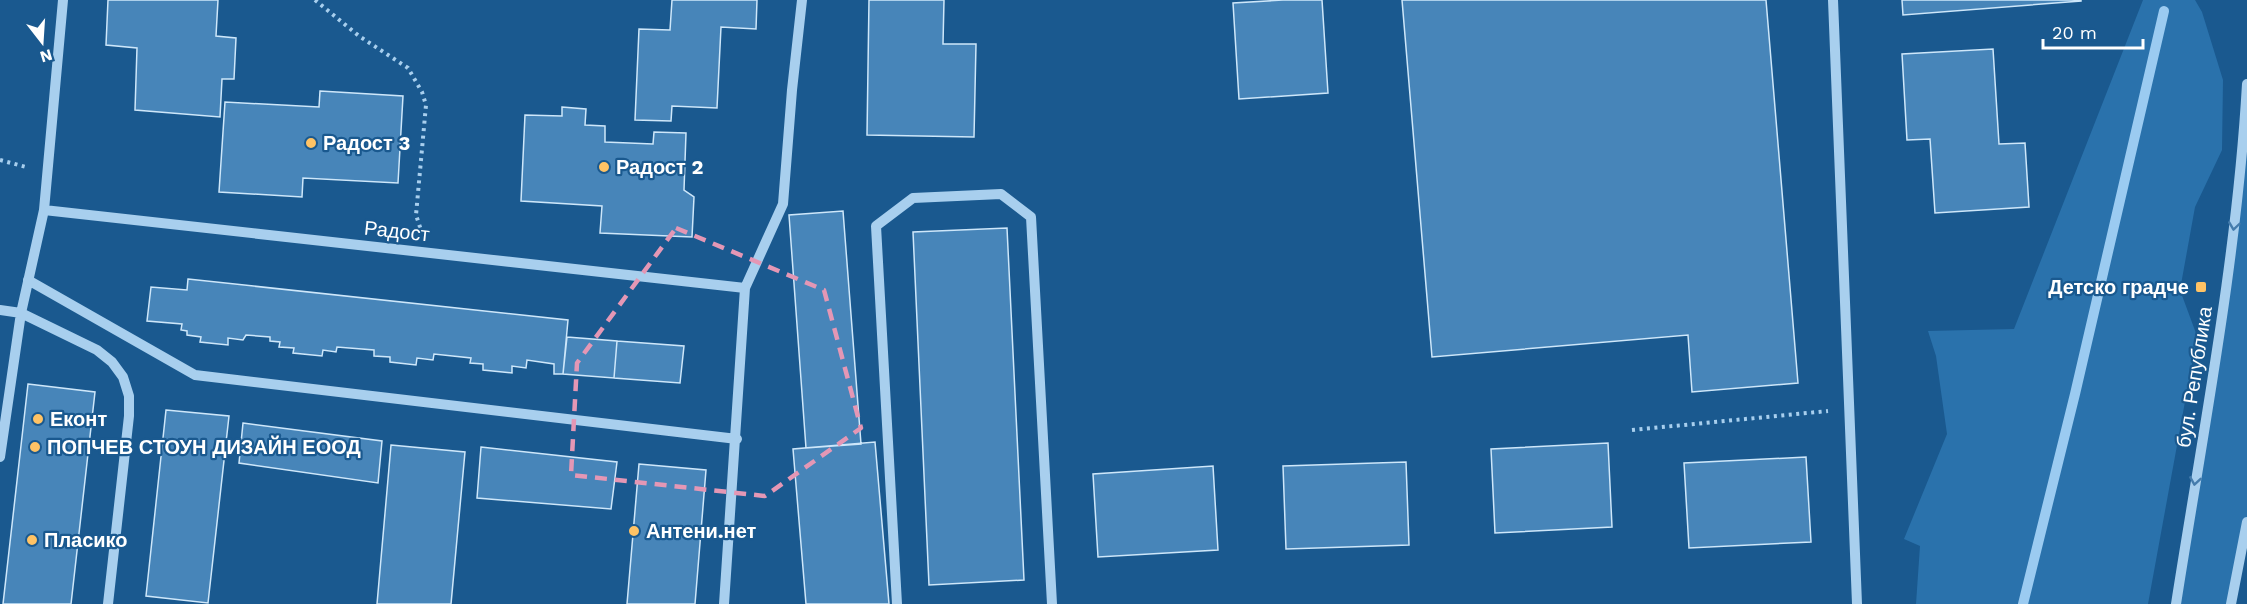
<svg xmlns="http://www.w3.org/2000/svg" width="2247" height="604" viewBox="0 0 2247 604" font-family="'Work Sans',sans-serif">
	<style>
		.green { fill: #2a72ac }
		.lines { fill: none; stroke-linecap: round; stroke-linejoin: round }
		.stream { stroke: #9bcbf1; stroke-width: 10 }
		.building { fill: #4785b9; stroke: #cee7fa; stroke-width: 1.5 }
		.path { stroke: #a8cfee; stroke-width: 4; stroke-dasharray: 3 4.5; stroke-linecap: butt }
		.minor { stroke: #a8cfee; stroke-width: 10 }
		.oneway { stroke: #457cac }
		.marked { fill: none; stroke: #e497b5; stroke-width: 4.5; stroke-dasharray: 12 8; stroke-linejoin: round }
		.poi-dot { fill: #ffc365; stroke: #1a598f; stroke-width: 2 }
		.labels { text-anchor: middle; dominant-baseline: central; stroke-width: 4.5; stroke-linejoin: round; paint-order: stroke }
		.poi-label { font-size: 20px; font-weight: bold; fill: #fff; stroke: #1a598f; text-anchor: start }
		.street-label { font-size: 20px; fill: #fff; stroke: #1a598f }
	</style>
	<rect width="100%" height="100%" fill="#1a598f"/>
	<!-- green -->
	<path class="green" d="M2143 0H2195L2202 12 2223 80 2222 150 2195 207 2180 290 2197 336 2148 604H1916L1920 546 1904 539 1947 434 1936 356 1928 331 2014 329Z
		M2247 84V522L2231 604H2176L2243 160Z"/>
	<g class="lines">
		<!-- stream -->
		<path class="stream" d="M2023 604 2075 394 2164 11"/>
	</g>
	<!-- building -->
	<path class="building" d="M108 0H218L216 36 236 38 234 79H222L220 117 135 110 137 48 106 45Z
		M672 0H757L756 29 721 27 717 108 672 106 671 121 635 120 639 29 670 30Z
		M869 0H944L943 44H976L974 137 867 135Z
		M1283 0H1322L1328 93 1239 99 1233 3Z
		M1402 0H1766L1798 383 1692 392 1688 335 1432 357Z
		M1902 0H2081V1L1903 15Z
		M1993 49 1999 144 2025 143 2029 207 1935 213 1930 139 1907 140 1902 54Z
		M320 91 403 96 398 183 303 178 302 197 219 192 225 102 319 107Z
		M562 107 586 109 585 125 605 126V142L653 144 654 132 686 133 684 190 694 197 692 237 600 233 602 206 521 201 525 115 562 116Z
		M843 211 861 444 806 448 789 215Z
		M1007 228 1024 580 929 585 913 232Z
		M188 279 568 320 563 374H554V364L527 360 526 368 512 366V373L483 370V364L470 363 471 358 434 354 433 360 417 358 416 365 390 362V357L374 356V350L337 347 336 352 323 350 322 356 293 353 294 348 279 347 280 342 270 341V337L246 335 243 340 228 338V345L200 342 201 337 187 335V331L181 330 182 324 147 321 151 287 187 290Z
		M567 337 617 341 614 378 563 374Z
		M617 341 684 346 680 383 614 378Z
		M28 384 95 392 71 604H3Z
		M166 410 229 416 208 603 146 596Z
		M243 423 382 441 378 483 239 463Z
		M875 442 889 604H806L793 449Z
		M1608 443 1612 527 1495 533 1491 449Z
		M391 445 465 452 451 604H377Z
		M481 447 617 462 611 509 477 498Z
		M1806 457 1811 542 1689 548 1684 463Z
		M1406 462 1409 545 1286 549 1283 466Z
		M639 464 706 470 695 604H627Z
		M1213 466 1218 550 1098 557 1093 474Z"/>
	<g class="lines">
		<!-- path -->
		<path class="path" d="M315 0 359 36 408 68 422 92 426 105 416 215 421 230
			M0 160 26 167
			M1632 430 1828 411"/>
		<!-- minor -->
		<path class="minor" d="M1833 0 1857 604
			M44 210 745 288
			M28 280 195 375 737 439
			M0 310 21 313 97 350 112 362 123 377 129 396V416L108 604
			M0 457 21 313 44 210 63 0
			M724 604 745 288 783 204 792 90 802 0
			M897 604 876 226 913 198 1001 194 1031 217 1052 604
			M2176 604C2203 431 2237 259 2247 84
			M2231 604 2247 522"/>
	</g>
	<!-- one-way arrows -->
	<defs><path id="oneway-chevron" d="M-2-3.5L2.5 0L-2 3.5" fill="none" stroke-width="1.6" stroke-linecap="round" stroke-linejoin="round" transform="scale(1.5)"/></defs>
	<g class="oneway">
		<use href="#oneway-chevron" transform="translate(2234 226) rotate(98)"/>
		<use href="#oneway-chevron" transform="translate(2195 481) rotate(99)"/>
	</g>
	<!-- marked area -->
	<path class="marked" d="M676 228 824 290 861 428 765 496 571 475 577 363Z"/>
	<!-- markers -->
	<g class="poi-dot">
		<circle cx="311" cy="143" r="6"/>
		<circle cx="604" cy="167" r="6"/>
		<rect x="2195" y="281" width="12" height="12" rx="3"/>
		<circle cx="38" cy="419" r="6"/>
		<circle cx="35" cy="447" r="6"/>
		<circle cx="634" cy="531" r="6"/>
		<circle cx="32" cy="540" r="6"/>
	</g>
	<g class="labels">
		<!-- poi labels -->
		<g class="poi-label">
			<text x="323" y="143">Радост 3</text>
			<text x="616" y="167">Радост 2</text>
			<text x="2189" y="287" text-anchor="end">Детско градче</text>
			<text x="50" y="419">Еконт</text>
			<text x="47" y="447">ПОПЧЕВ СТОУН ДИЗАЙН ЕООД</text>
			<text x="646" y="531">Антени.нет</text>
			<text x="44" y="540">Пласико</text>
		</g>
		<!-- street labels -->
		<g class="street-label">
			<text transform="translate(397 231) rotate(6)">Радост</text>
			<text transform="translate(2194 377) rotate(-81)">бул. Република</text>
		</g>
	</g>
	<!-- north arrow -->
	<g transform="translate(42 42) rotate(163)" stroke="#1a598f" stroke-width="4.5" paint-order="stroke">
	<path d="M0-4.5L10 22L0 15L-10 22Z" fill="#ffffff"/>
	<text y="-9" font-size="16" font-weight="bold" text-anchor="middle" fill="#ffffff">N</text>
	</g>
	<!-- scale -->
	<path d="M2043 39v9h100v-9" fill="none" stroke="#ffffff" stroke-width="3"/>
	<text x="2052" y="39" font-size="18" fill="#ffffff" stroke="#1a598f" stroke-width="4.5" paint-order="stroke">20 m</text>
</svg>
